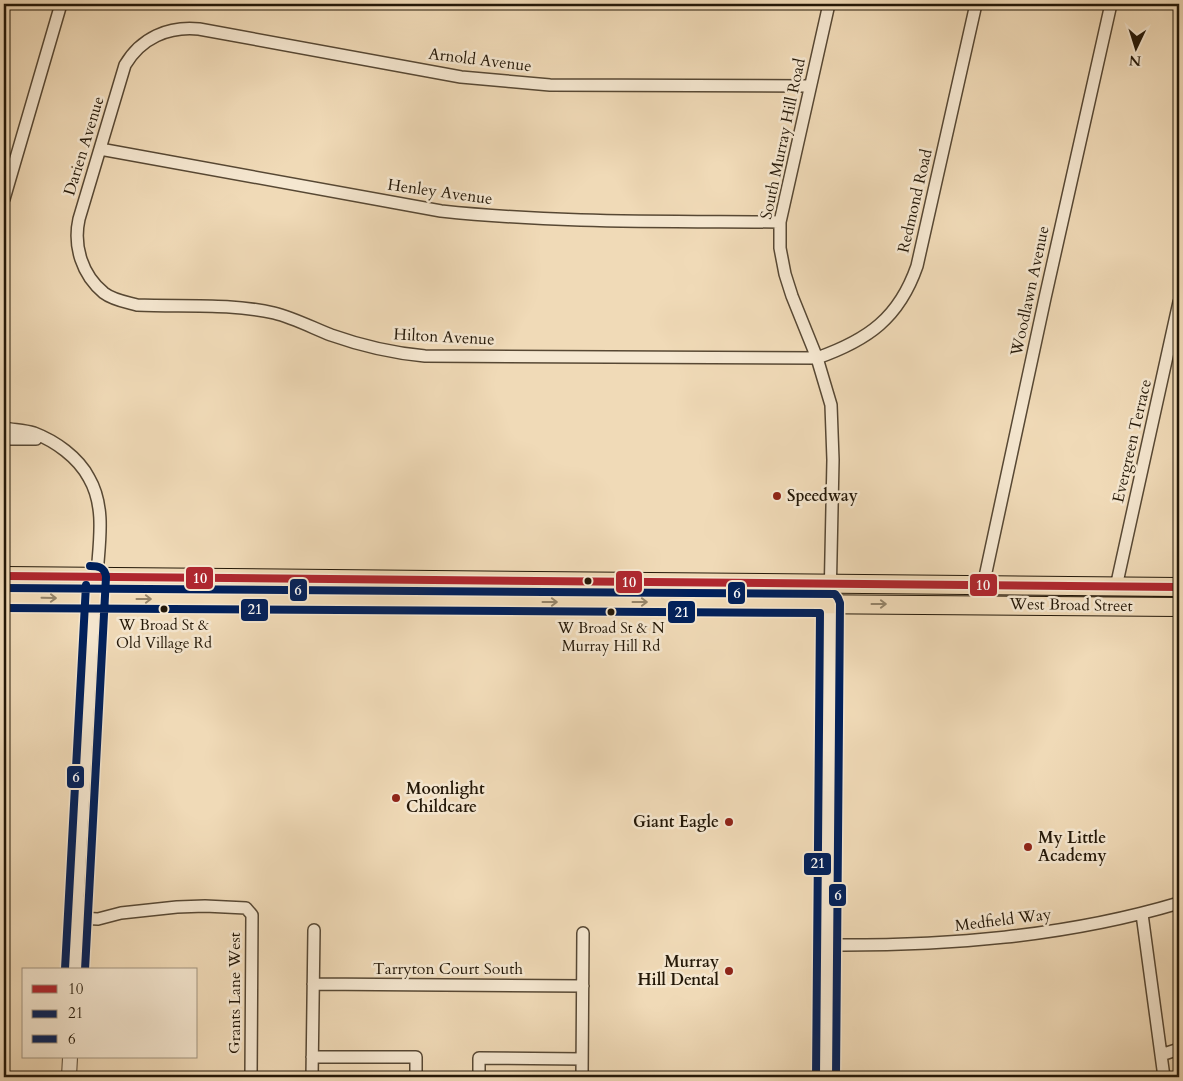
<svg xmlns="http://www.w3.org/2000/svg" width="1183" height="1081" viewBox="0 0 1183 1081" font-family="Cardo,serif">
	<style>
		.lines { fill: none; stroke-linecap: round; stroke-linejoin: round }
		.minor-casing { stroke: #574834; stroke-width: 14 }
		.tertiary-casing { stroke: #574834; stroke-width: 16 }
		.primary-casing { stroke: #241808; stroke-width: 20 }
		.minor { stroke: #f5e7d0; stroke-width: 11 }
		.tertiary { stroke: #f5e7d0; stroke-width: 14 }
		.primary { stroke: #f0dab7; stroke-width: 18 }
		.bus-1-casing { stroke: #f5e7d0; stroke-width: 11 }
		.bus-2-casing { stroke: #f5e7d0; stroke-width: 11 }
		.bus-3-casing { stroke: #f5e7d0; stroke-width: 11 }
		.bus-1 { stroke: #af272f; stroke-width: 8 }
		.bus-2 { stroke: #00205b; stroke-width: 8 }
		.bus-3 { stroke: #00205b; stroke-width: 8 }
		.oneway { stroke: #948368 }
		.poi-dot { fill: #8f2418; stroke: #f5e7d0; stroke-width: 2 }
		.bus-dot { fill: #241808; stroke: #f5e7d0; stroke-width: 2 }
		.labels { text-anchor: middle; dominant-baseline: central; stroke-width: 5; stroke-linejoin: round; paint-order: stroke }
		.bus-label { font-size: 15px; fill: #241808; stroke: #f5e7d0 }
		.street-label { font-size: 16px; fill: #241808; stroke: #f5e7d0 }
		.poi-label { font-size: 16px; font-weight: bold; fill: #241808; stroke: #f5e7d0; text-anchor: start }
		.line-badge { stroke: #f5e7d0; stroke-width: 2 }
		.badge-label { font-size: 14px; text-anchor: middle; font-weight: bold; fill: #fff }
	</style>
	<rect width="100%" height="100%" fill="#f0dab7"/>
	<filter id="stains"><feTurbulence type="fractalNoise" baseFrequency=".004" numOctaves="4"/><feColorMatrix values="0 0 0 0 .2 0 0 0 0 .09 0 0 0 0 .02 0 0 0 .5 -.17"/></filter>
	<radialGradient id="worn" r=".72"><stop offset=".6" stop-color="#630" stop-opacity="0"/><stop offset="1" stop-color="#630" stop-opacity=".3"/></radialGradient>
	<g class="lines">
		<!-- minor casing -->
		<g class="minor-casing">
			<path id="minor" d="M829 4 780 222V248L785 274 792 296 817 358 831 405 833 460 830 603
				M810 86 550 85 506 81 461 77 199 29C168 26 141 38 125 65L79 219C73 246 82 275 104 293 113 300 126 302 137 305 182 307 230 303 274 313 294 318 313 328 331 335 362 346 392 353 425 356L817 358C868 340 899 318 917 266L976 4
				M100 149 441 211C554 223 667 221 780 222
				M4 199 61 4
				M4 428C14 430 24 430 34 433 55 441 78 457 89 478 106 507 99 543 97 575 95 597 93 620 92 643 87 729 83 815 78 901
				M4 439H36
				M983 586 1045 298 1111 4
				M1116 587 1179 302
				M1142 914 1164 1077
				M77 918 98 919 121 913 177 907 205 906 246 908 252 915 251 1077
				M827 945C946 946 1065 937 1179 903
				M313 984 583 986
				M1161 1055 1179 1049
				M312 1057H416V1077
				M312 1077 314 930
				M479 1077V1058L582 1059
				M582 1077 583 933"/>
		</g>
		<!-- tertiary casing -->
		<g class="tertiary-casing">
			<path id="tertiary" d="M75 970 78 901
				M69 1077 70 1057
				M826 1077 830 603"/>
		</g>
		<!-- primary casing -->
		<g class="primary-casing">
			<path id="primary" d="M4 576 1179 587
				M4 598 1179 607"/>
		</g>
		<!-- minor -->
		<use href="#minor" class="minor"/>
		<!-- tertiary -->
		<use href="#tertiary" class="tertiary"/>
		<!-- primary -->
		<use href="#primary" class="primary"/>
		<!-- bus-1 casing -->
		<g class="bus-1-casing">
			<path id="bus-1" d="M4 576 1179 587"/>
		</g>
		<!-- bus-2 casing -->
		<g class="bus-2-casing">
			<path id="bus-2" d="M4 608 820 613 816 1077
				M85 970 106 577C105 567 98 566 90 566"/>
		</g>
		<!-- bus-3 casing -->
		<g class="bus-3-casing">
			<path id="bus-3" d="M4 588 835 594 838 598 840 603 836 1077
				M65 969 86 585"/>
		</g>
		<!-- bus-1 -->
		<use href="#bus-1" class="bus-1"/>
		<!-- bus-2 -->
		<use href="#bus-2" class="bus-2"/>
		<!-- bus-3 -->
		<use href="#bus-3" class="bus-3"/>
	</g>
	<!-- one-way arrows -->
	<defs><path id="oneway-shaft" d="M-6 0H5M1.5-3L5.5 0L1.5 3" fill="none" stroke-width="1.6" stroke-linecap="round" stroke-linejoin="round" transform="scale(1.25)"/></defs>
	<g class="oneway">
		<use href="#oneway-shaft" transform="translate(49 598) rotate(1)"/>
		<use href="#oneway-shaft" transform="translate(144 599)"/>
		<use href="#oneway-shaft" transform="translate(550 602)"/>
		<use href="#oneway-shaft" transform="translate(640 602)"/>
		<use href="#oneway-shaft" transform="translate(879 604)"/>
	</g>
	<!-- markers -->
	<g class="poi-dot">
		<circle cx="777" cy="496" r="5"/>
		<circle cx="396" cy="798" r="5"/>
		<circle cx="729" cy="822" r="5"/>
		<circle cx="1028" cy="847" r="5"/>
		<circle cx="729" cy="971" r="5"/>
	</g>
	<g class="bus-dot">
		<circle cx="588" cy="581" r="4.5"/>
		<circle cx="164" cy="609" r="4.5"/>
		<circle cx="611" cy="612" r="4.5"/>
	</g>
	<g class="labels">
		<!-- bus labels -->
		<g class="bus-label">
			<text x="164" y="625">W Broad St &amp;<tspan x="164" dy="18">Old Village Rd</tspan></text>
			<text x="611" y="628">W Broad St &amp; N<tspan x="611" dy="18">Murray Hill Rd</tspan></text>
		</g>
		<!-- street labels -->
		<g class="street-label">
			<text transform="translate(480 60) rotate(7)">Arnold Avenue</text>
			<text transform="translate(783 139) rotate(-78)">South Murray Hill Road</text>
			<text transform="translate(84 146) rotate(-73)">Darien Avenue</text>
			<text transform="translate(440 192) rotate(8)">Henley Avenue</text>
			<text transform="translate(915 201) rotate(-77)">Redmond Road</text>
			<text transform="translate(1030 291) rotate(-78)">Woodlawn Avenue</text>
			<text transform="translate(444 337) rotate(3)">Hilton Avenue</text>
			<text transform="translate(1132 441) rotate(-77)">Evergreen Terrace</text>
			<text transform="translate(1071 605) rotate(1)">West Broad Street</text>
			<text transform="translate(1003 920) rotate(-7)">Medfield Way</text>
			<text x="448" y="969">Tarryton Court South</text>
			<text transform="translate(235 993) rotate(-90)">Grants Lane West</text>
		</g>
		<!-- poi labels -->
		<g class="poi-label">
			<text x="787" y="496">Speedway</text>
			<text x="406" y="789">Moonlight<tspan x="406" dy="18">Childcare</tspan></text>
			<text x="719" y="822" text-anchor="end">Giant Eagle</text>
			<text x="1038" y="838">My Little<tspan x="1038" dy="18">Academy</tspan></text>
			<text x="719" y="962" text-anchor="end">Murray<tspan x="719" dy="18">Hill Dental</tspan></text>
		</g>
	</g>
	<g class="line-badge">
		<rect x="185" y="566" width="29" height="24" rx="5" fill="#af272f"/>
		<rect x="615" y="570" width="28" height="24" rx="5" fill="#af272f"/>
		<rect x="969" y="573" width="29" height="24" rx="5" fill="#af272f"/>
		<rect x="289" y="578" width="19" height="24" rx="5" fill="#00205b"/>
		<rect x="727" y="581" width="19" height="24" rx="5" fill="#00205b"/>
		<rect x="240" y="598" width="29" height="24" rx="5" fill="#00205b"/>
		<rect x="667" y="600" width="29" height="24" rx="5" fill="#00205b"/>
		<rect x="66" y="765" width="19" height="24" rx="5" fill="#00205b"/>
		<rect x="803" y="852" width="29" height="24" rx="5" fill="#00205b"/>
		<rect x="828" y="883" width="19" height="24" rx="5" fill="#00205b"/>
	</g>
	<g class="badge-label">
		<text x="200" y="583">10</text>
		<text x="629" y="587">10</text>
		<text x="983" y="590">10</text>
		<text x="298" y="595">6</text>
		<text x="737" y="598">6</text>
		<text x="255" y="614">21</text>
		<text x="682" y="617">21</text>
		<text x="76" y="782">6</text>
		<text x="818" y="868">21</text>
		<text x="838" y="900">6</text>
	</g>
	<!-- margin -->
	<rect width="1183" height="1081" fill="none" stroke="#f0dab7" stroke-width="20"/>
	<rect x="5" y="5" width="1173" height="1071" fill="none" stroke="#241808" stroke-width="2.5"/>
	<rect x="10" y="10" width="1163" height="1061" fill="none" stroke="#241808"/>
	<!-- legend -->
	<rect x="22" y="968" width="175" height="90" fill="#f5e7d0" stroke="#a19480"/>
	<rect x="32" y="985" width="25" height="8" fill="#af272f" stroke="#a19480"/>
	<text x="68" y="994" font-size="15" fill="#241808">10</text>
	<rect x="32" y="1010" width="25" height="8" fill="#00205b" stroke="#a19480"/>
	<text x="68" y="1018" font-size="15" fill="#241808">21</text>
	<rect x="32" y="1035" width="25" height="8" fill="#00205b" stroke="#a19480"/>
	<text x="68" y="1044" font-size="15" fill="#241808">6</text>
	<!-- north arrow -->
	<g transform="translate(1136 48) rotate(184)" stroke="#f5e7d0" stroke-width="4" paint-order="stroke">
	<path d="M0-4L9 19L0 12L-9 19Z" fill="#241808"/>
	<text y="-8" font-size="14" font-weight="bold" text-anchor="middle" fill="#241808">N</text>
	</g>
	<rect width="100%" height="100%" filter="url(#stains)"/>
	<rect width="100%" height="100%" fill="url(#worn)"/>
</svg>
